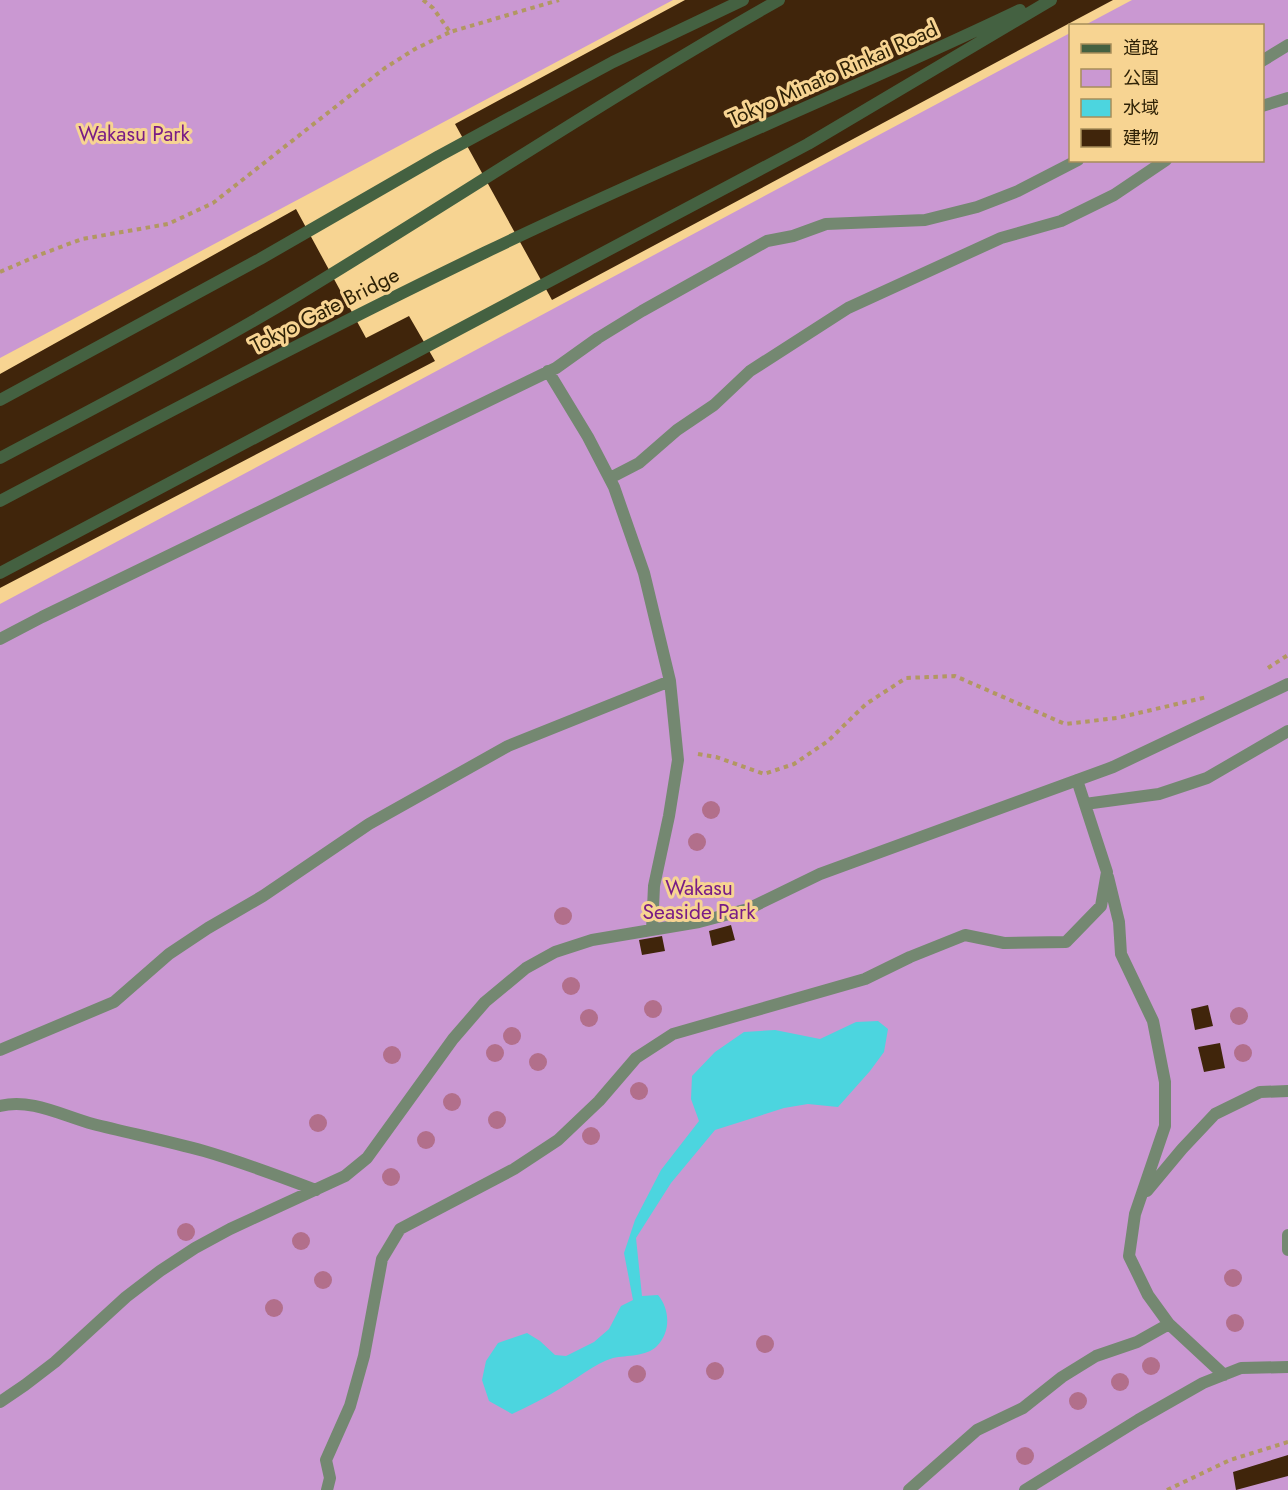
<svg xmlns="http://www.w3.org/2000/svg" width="1288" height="1490" viewBox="0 0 1288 1490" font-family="Jost,'Noto Sans JP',sans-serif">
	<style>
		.green { fill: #ca98d2 }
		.water { fill: #4cd5df }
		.building { fill: #40250b }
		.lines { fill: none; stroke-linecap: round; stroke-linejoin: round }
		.path { stroke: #b29762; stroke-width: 4; stroke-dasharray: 4.5 4.5; stroke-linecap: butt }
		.lane { stroke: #748871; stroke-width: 12 }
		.secondary { stroke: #446141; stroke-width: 12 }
		.tree { fill: #b26f8b }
		.labels { text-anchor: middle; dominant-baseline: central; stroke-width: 6; stroke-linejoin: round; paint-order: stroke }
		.street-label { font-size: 21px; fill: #2f2206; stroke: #f7d492 }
		.park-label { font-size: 21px; fill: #791d86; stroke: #f7d492 }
	</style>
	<rect width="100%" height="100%" fill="#f7d492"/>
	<!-- green -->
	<path class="green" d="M0 0H673L0 358Z
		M1132 0H1288V1490H0V604L1070 33V160H1262V26L1085 25Z"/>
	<!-- water -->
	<path class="water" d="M878 1021 888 1029 884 1052 870 1071 838 1107 808 1104 784 1108 715 1130 671 1183 636 1238 642 1296 658 1295C670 1309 671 1332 657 1346 646 1357 627 1355 613 1358 594 1364 578 1378 561 1388 545 1398 529 1406 512 1414L489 1401 482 1380 486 1361 498 1343 527 1333 540 1341 555 1355 566 1356 594 1342 609 1329 621 1306 633 1300 624 1253 635 1220 661 1170 699 1121 691 1099 692 1076 715 1052 744 1032 775 1030 820 1039 856 1022Z"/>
	<!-- building -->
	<path class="building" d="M685 0H1113L552 300 455 124Z
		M296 209 366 338 409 316 435 361 0 588V374Z
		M731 925 735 940 712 946 709 931Z
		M662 936 665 951 642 955 639 940Z
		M1208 1005 1213 1026 1195 1030 1191 1009Z
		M1220 1043 1225 1068 1204 1072 1198 1047Z
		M1288 1455V1476L1236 1490 1233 1472Z"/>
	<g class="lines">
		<!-- path -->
		<path class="path" d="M423 0 433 8 450 32 559 0
			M0 272 39 255 82 239 168 224 213 203 385 68 415 49 450 32
			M1268 668 1288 655
			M698 754 716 757 764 774 794 764 828 741 866 704 906 678 955 676 1065 724 1117 718 1207 697
			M1167 1490 1230 1460 1288 1442"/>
		<!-- lane -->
		<path class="lane" d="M1262 61 1288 45
			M1262 106 1288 98
			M548 371 588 437 614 487 644 573 670 681 678 760 669 816 654 886 652 930
			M610 478 639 463 677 430 714 405 750 371 848 308 1001 238 1061 221 1114 195 1166 160
			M0 639 42 617 556 368 598 338 642 311 767 241 793 236 826 224 925 220 977 207 1018 191 1078 160
			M1085 804 1159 794 1207 778 1288 731
			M1108 877 1119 922 1121 954 1153 1021 1165 1082V1126L1135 1214 1129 1256 1148 1295 1169 1324
			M0 1050 114 1002 169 954 208 928 263 896 369 824 508 746 670 681
			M0 1106C31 1098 63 1116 93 1124 129 1133 167 1141 204 1151 242 1162 279 1176 316 1190
			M1147 1191 1182 1149 1215 1114 1260 1092 1288 1091
			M1288 1235V1250
			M0 1402 25 1385 55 1362 126 1297 160 1271 195 1248 230 1229 345 1176 367 1158 453 1039 485 1002 526 968 555 952 592 940 699 922 748 909 820 874 1113 767 1288 684
			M327 1490 330 1478 326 1460 350 1406 364 1356 382 1259 400 1229 514 1169 558 1140 599 1101 636 1058 673 1034 865 979 910 957 965 935 1004 943 1066 942 1101 906 1107 872 1077 780
			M909 1490 977 1430 1023 1408 1062 1377 1096 1356 1137 1342 1169 1324 1224 1375
			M1025 1490 1138 1420 1203 1383 1241 1368 1288 1367"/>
		<!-- secondary -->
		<path class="secondary" d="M0 400 260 259 439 156 613 62 743 0
			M0 458C100 405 201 353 299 294 459 197 616 92 779 0
			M0 501C161 416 322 331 486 252 662 167 844 94 1020 10
			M0 573 808 144 1051 0"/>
	</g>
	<!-- trees -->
	<g class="tree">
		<circle cx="711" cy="810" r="9"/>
		<circle cx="697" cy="842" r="9"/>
		<circle cx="563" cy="916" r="9"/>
		<circle cx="571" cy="986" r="9"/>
		<circle cx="653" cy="1009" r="9"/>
		<circle cx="1239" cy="1016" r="9"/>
		<circle cx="589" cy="1018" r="9"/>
		<circle cx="512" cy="1036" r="9"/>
		<circle cx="495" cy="1053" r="9"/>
		<circle cx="1243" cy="1053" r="9"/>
		<circle cx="392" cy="1055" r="9"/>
		<circle cx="538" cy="1062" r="9"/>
		<circle cx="639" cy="1091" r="9"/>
		<circle cx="452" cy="1102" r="9"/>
		<circle cx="497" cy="1120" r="9"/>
		<circle cx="318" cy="1123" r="9"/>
		<circle cx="591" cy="1136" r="9"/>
		<circle cx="426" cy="1140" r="9"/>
		<circle cx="391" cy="1177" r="9"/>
		<circle cx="186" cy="1232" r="9"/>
		<circle cx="301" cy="1241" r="9"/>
		<circle cx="1233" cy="1278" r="9"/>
		<circle cx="323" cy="1280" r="9"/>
		<circle cx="274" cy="1308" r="9"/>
		<circle cx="1235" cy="1323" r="9"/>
		<circle cx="765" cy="1344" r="9"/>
		<circle cx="1151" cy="1366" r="9"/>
		<circle cx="715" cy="1371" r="9"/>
		<circle cx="637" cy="1374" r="9"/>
		<circle cx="1120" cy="1382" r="9"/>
		<circle cx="1078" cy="1401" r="9"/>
		<circle cx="1025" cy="1456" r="9"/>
	</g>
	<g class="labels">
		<!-- street labels -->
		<g class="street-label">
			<text transform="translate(833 74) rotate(-24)">Tokyo Minato Rinkai Road</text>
			<text transform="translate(325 310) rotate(-27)">Tokyo Gate Bridge</text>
		</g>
		<!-- park labels -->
		<g class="park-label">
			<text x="134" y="134">Wakasu Park</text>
			<text x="699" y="888">Wakasu<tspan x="699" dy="24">Seaside Park</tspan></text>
		</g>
	</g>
	<!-- legend -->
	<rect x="1069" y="24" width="195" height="138" fill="#f7d492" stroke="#a78d5a" stroke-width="1.5"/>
	<rect x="1081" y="44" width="30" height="9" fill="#446141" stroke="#a78d5a" stroke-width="1.5"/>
	<text x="1123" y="54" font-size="18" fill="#2f2206">道路</text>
	<rect x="1081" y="69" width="30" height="18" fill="#ca98d2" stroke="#a78d5a" stroke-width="1.5"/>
	<text x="1123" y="84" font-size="18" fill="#2f2206">公園</text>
	<rect x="1081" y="99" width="30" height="18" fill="#4cd5df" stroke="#a78d5a" stroke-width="1.5"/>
	<text x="1123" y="114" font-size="18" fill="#2f2206">水域</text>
	<rect x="1081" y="129" width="30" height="18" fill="#40250b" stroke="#a78d5a" stroke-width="1.5"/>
	<text x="1123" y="144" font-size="18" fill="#2f2206">建物</text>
</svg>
